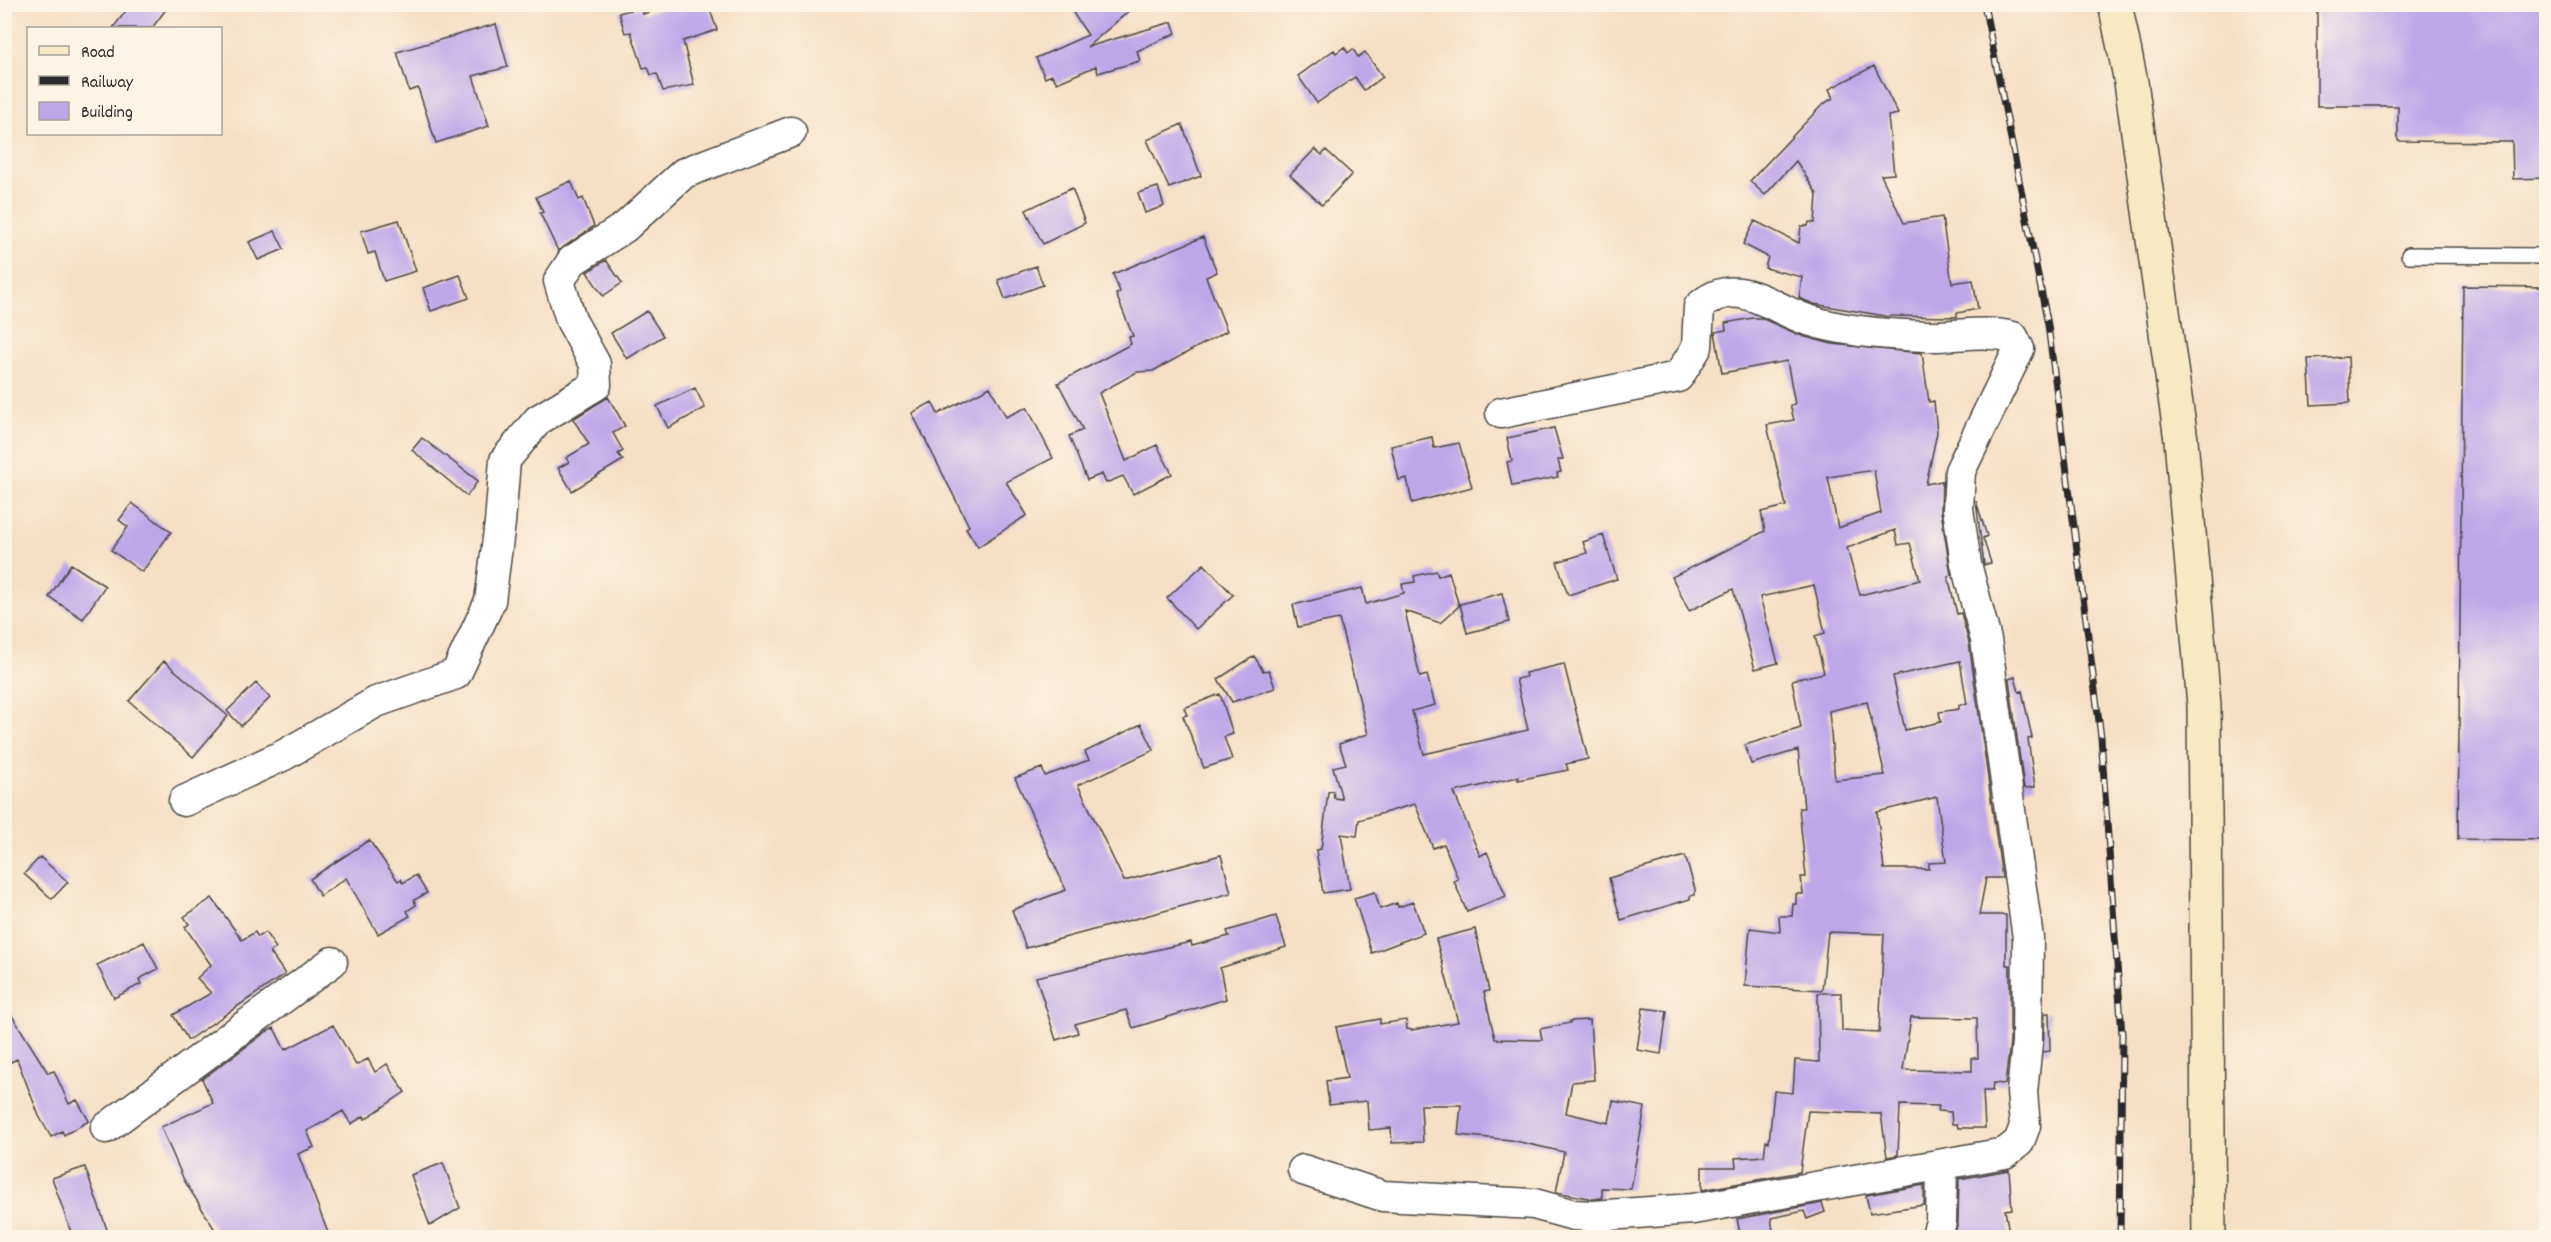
<svg xmlns="http://www.w3.org/2000/svg" width="2551" height="1242" viewBox="0 0 2551 1242" font-family="Dekko,sans-serif">
	<style>
		.building { fill: #bea7e9; fill-rule: evenodd }
		.lines { fill: none; stroke-linecap: round; stroke-linejoin: round }
		.service-casing { stroke: #494642; stroke-width: 18 }
		.minor-casing { stroke: #494642; stroke-width: 33 }
		.secondary-casing { stroke: #494642; stroke-width: 36 }
		.service { stroke: #fff; stroke-width: 15 }
		.minor { stroke: #fff; stroke-width: 30 }
		.secondary { stroke: #f8e8c3; stroke-width: 33 }
		.rail-casing { stroke: #2b2b2b; stroke-width: 7 }
		.rail { stroke: #fcf5e5; stroke-width: 4.5; stroke-dasharray: 14; stroke-linecap: butt }
	</style>
	<rect width="100%" height="100%" fill="#fcf5e5"/>
	<filter id="ink" filterUnits="userSpaceOnUse"><feTurbulence type="fractalNoise" baseFrequency=".0167" numOctaves="2"/><feDisplacementMap in="SourceGraphic" scale="12" xChannelSelector="R" yChannelSelector="G"/><feConvolveMatrix kernelMatrix="1 2 1 2 8 2 1 2 1" color-interpolation-filters="sRGB"/></filter>
	<filter id="wash" filterUnits="userSpaceOnUse"><feTurbulence type="fractalNoise" baseFrequency=".008" numOctaves="4" result="noise"/><feDisplacementMap in="SourceGraphic" scale="24" xChannelSelector="R" yChannelSelector="G"/><feGaussianBlur stdDeviation="1.35" result="paint"/><feColorMatrix in="noise" values="0 0 0 0 0 0 0 0 0 0 0 0 0 0 0 0 0 1.4 0 .05"/><feComposite in="paint" operator="in"/></filter>
	<g filter="url(#wash)">
		<rect width="100%" height="100%" fill="#f6dfc4"/>
		<g id="blocks">
			<!-- building -->
			<path class="building" d="M131 4H170L152 28H113Z
				M675 4H708L717 30 683 41 694 85 663 91 657 74 651 75 648 67 643 68 631 32 625 33 619 13 642 7 643 14Z
				M1086 4H1137L1087 47 1172 22 1176 33 1137 51 1140 61 1098 73 1096 66 1057 83 1052 75 1045 78 1036 58 1088 35 1073 13Z
				M2317 4H2547V178L2513 179 2512 142 2398 141V106H2317Z
				M496 24 508 67 473 76 489 126 436 143 418 88 409 91 397 52Z
				M1344 47 1348 53 1353 49 1358 57 1365 52 1383 77 1364 90 1355 77 1317 103 1298 76 1334 50 1336 53Z
				M1874 66 1898 114 1888 116 1894 174 1881 175 1904 223 1942 217 1952 283 1973 280 1978 309 1957 313V317L1885 316 1814 304 1799 298 1802 277 1765 268 1768 257 1743 244 1755 221 1799 243 1801 226H1808L1809 222 1815 223 1817 194 1796 161 1765 195 1750 181 1822 105 1833 98 1829 89Z
				M1182 124 1201 176 1169 188 1147 140Z
				M1315 149 1322 155 1326 150 1352 174 1322 205 1290 175Z
				M571 181 579 200 583 198 594 226 558 251 540 213 543 212 536 197Z
				M1158 187 1164 206 1145 213 1138 193Z
				M1072 188 1085 223 1043 244 1026 210Z
				M399 220 416 271 384 281 375 252 368 254 361 231Z
				M275 231 284 249 258 260 249 242Z
				M1203 237 1217 272 1206 277 1227 331 1153 371 1137 372 1099 393 1126 461 1157 445 1172 474 1133 494 1123 476 1106 483 1102 474 1087 480 1069 436 1083 430 1058 383 1131 344 1129 337 1133 336 1116 294 1120 292 1113 274Z
				M606 260 622 283 603 296 587 272Z
				M1036 266 1043 285 1005 299 998 280Z
				M460 275 469 298 431 311 423 288Z
				M2463 286 2547 287V840L2458 839Z
				M647 311 663 336 627 359 611 333Z
				M1753 318H1761L1802 336 1832 344 1922 353 1929 402 1934 401 1937 433 1926 484 1942 481 1941 511 1951 575 1948 576 1957 614 1961 613 1969 643 2002 878H1986L1979 915H2006V965H2010V1042L2005 1084 1993 1083 1992 1091H1983L1985 1128H1958L1957 1124H1952L1951 1112 1938 1111 1939 1106 1900 1105 1898 1155 1887 1157 1881 1114 1808 1111 1800 1172 1702 1190V1167H1736L1735 1158 1764 1156 1766 1141 1769 1142 1774 1091 1793 1093 1795 1060 1819 1062 1818 993H1841L1842 1031 1879 1033 1884 934 1828 932 1822 990 1745 986 1750 928 1780 932 1779 916H1792L1793 904H1796V894H1803L1801 877H1806L1799 808H1804L1798 750 1751 764 1745 745 1801 728 1792 680 1824 673 1815 636 1825 633 1814 585 1760 597 1778 663 1755 669 1733 589 1689 611 1672 577 1765 531 1761 512 1786 506 1767 425 1794 420 1790 405 1795 404 1787 361 1722 373 1715 332 1726 330 1725 323ZM1874 470 1881 513 1838 528 1828 477ZM1895 530 1898 545 1910 543 1920 580 1860 595 1847 548ZM1960 661 1967 704 1959 705V709L1939 712 1941 722 1905 730 1893 676ZM1867 702 1885 775 1835 780 1829 711ZM1937 797 1946 862 1929 863V869H1884L1877 812ZM1911 1017 1977 1018 1978 1058H1972V1071L1903 1070Z
				M2348 357 2350 403 2311 405 2308 359Z
				M990 387 1006 417 1027 407 1053 458 1006 482 1027 515 978 547 966 528 969 526 912 413 932 402 938 414Z
				M695 388 705 408 668 428 657 406Z
				M608 397 625 426 613 433 623 451 618 454 623 460 572 491 558 468 569 462 566 458 589 444 573 419Z
				M1554 428 1563 459 1558 460 1561 472 1557 473 1558 477 1512 486 1507 462 1512 461 1507 438Z
				M1432 437 1434 448 1459 443 1472 487 1412 503 1407 478 1399 480 1391 446Z
				M422 438 478 481 467 496 412 450Z
				M1976 501 1987 536 1983 538 1991 563 1984 565Z
				M132 503 171 532 142 572 111 550 128 527 119 520Z
				M1603 535 1617 579 1568 595 1557 562 1587 553 1583 542Z
				M71 564 105 586 83 619 49 597Z
				M1204 564 1233 595 1196 629 1167 598Z
				M1436 571 1438 576 1449 572 1459 606 1440 623 1405 611 1420 677 1427 675 1435 705 1412 711 1424 754 1528 730 1516 679 1526 677 1525 673 1564 664 1588 759 1566 764 1568 770 1518 780V777L1454 792 1480 856 1487 852 1506 896 1467 912 1454 881 1458 879 1444 844 1433 848 1415 804 1359 820 1357 836 1341 834 1350 889 1323 893 1316 850 1321 849 1328 792 1333 791 1334 798 1342 799 1333 767 1346 764 1339 744 1368 734 1339 619 1298 627 1293 605 1362 588 1366 604 1404 593 1402 584 1415 582 1414 576Z
				M1502 593 1509 622 1467 633 1460 604Z
				M1254 656 1263 671 1269 670 1275 688 1232 702 1218 679Z
				M164 661 228 716 193 757 129 701Z
				M2015 677 2019 692 2022 691 2032 738 2028 739 2035 787 2024 788 2009 679Z
				M256 683 270 698 241 726 227 711Z
				M1220 694 1233 734 1224 737 1232 759 1204 768 1183 716 1187 715 1184 708Z
				M1141 724 1154 750 1078 785 1124 881 1221 855 1231 893 1026 948 1012 910 1066 890 1015 778 1042 768 1045 776 1089 760 1085 752Z
				M369 840 398 881 401 879 403 883 416 875 427 893 414 900 416 905 407 911 410 916 378 934 346 878 320 896 310 879Z
				M1685 856 1695 889V895L1690 896V899L1621 920 1609 878Z
				M40 857 68 882 52 899 24 874Z
				M1375 892 1380 909 1397 903 1398 907 1413 902 1424 933 1372 953 1354 898Z
				M212 898 242 940 255 932 258 937 265 932 276 948 270 952 285 974 188 1040 173 1015 211 993 197 978 211 965 185 927 189 924 184 917Z
				M1276 916 1286 947 1220 968 1226 999 1133 1028 1126 1010 1075 1024 1078 1033 1056 1040 1036 977 1191 942 1192 946 1229 936 1227 931Z
				M1475 929 1489 991 1484 992 1495 1039 1542 1040 1540 1029 1570 1023V1021L1590 1020 1594 1080 1572 1082 1566 1113 1609 1123 1613 1101 1645 1107 1631 1189 1602 1188V1198L1593 1199 1556 1192 1564 1152 1511 1140 1458 1135 1461 1105H1421L1423 1142 1392 1143 1391 1128 1369 1130 1367 1101 1329 1105 1326 1081 1347 1078 1336 1027 1380 1019V1024L1406 1020 1407 1029 1412 1030 1458 1022 1436 939Z
				M144 942 158 969 139 979 141 984 114 998 97 965Z
				M4 1003 48 1073 54 1071 69 1104 77 1100 89 1121 64 1135 62 1131 51 1137 39 1116 17 1059 11 1062 4 1051Z
				M1643 1008 1667 1011 1661 1054 1637 1050Z
				M2045 1013H2049L2050 1051 2043 1052Z
				M333 1025 356 1065 368 1059 375 1072 387 1064 405 1092 365 1119 364 1116 351 1124 343 1111 307 1131 314 1147 298 1154 330 1238H220L184 1180 161 1127 213 1103 202 1079 266 1032 274 1028 285 1050Z
				M443 1163 460 1208 430 1226 411 1175Z
				M85 1167 110 1238H73L52 1178Z
				M2009 1170 2012 1209 2005 1210 2010 1238 1954 1237 1958 1222 1959 1179Z
				M1924 1185V1205L1870 1213 1866 1195Z
				M1822 1203 1825 1212 1807 1219 1804 1211 1771 1218 1773 1231 1741 1238 1737 1219Z"/>
		</g>
	</g>
	<g filter="url(#ink)">
		<use href="#blocks" fill-opacity="0" stroke="#494642" stroke-width="1.5"/>
		<g class="lines">
			<!-- service casing -->
			<g class="service-casing">
				<path id="service" d="M2409 255 2546 256"/>
			</g>
			<!-- minor casing -->
			<g class="minor-casing">
				<path id="minor" d="M184 801 284 755 376 702 456 674 490 601 500 523 505 460 538 420 596 385 595 364 571 320 559 281 572 261 625 227 684 173 791 132
					M106 1128 332 962
					M1303 1170 1383 1196 1534 1204 1574 1215 1593 1216 1693 1209 2005 1153 2019 1142 2025 1126 2022 1092 2027 1043 2028 938 1986 640 1966 564 1958 509 1960 471 2019 349 2013 337C1980 329 1958 337 1927 336 1892 335 1842 331 1808 320 1771 308 1735 273 1699 307L1697 347 1678 377 1501 413
					M1936 1238 1941 1222 1942 1165"/>
			</g>
			<!-- secondary casing -->
			<g class="secondary-casing">
				<path id="secondary" d="M2115 4 2131 82 2181 440 2204 705 2209 1238"/>
			</g>
			<!-- service -->
			<use href="#service" class="service"/>
			<!-- minor -->
			<use href="#minor" class="minor"/>
			<!-- secondary -->
			<use href="#secondary" class="secondary"/>
			<!-- rail casing -->
			<g class="rail-casing">
				<path id="rail" d="M1984 4 2048 325 2101 737 2122 1035 2120 1238"/>
			</g>
			<!-- rail -->
			<use href="#rail" class="rail"/>
		</g>
	</g>
	<!-- margin -->
	<rect width="2551" height="1242" fill="none" stroke="#fcf5e5" stroke-width="24"/>
	<!-- legend -->
	<rect x="27" y="27" width="195" height="108" fill="#fcf5e5" stroke="#a8a49b" stroke-width="1.5"/>
	<rect x="39" y="46" width="30" height="9" fill="#f8e8c3" stroke="#a8a49b" stroke-width="1.5"/>
	<text x="81" y="57" font-size="18" fill="#2b2b2b">Road</text>
	<rect x="39" y="76" width="30" height="9" fill="#2b2b2b" stroke="#a8a49b" stroke-width="1.5"/>
	<text x="81" y="87" font-size="18" fill="#2b2b2b">Railway</text>
	<rect x="39" y="102" width="30" height="18" fill="#bea7e9" stroke="#a8a49b" stroke-width="1.5"/>
	<text x="81" y="117" font-size="18" fill="#2b2b2b">Building</text>
</svg>
